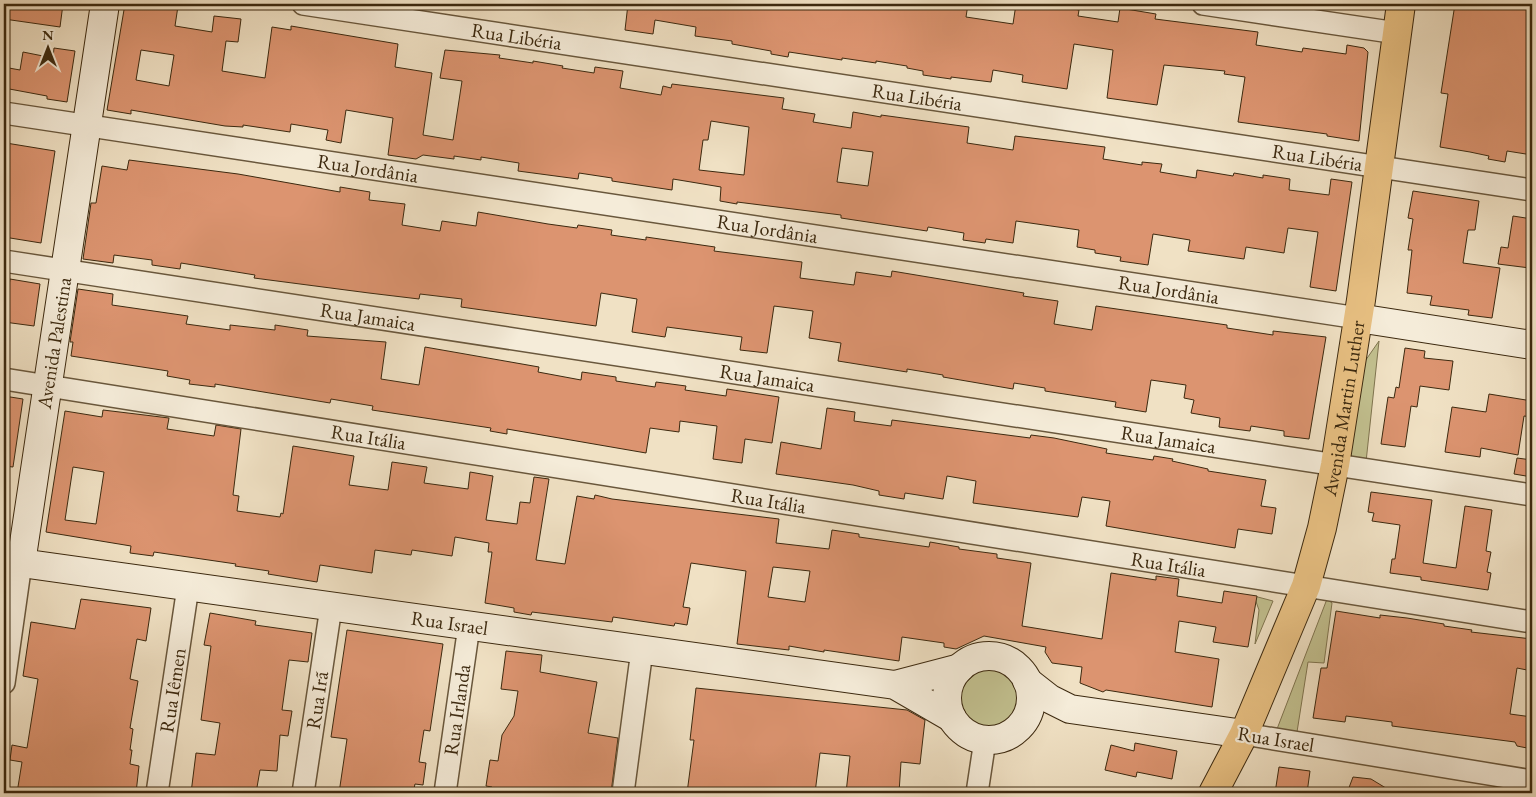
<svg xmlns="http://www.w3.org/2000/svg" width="1536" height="797" viewBox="0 0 1536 797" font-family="'EB Garamond',serif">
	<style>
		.green { fill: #c2c08f; stroke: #7f744f }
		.building { fill: #dc9470; stroke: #3c290f; fill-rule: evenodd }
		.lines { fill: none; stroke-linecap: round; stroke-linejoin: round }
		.street-casing { stroke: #69573c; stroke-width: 24 }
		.secondary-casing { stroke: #3c290f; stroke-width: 30 }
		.primary-casing { stroke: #3c290f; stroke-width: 30 }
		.street { stroke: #f5ecd9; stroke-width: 21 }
		.secondary { stroke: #f5ecd9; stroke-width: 28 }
		.primary { stroke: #e8c082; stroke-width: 28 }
		.labels { text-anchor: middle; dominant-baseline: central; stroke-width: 4.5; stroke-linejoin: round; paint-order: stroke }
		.street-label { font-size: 20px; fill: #3c290f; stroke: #f5ecd9 }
	</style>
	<rect width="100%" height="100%" fill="#f0e1c4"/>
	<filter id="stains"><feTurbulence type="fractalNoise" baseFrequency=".004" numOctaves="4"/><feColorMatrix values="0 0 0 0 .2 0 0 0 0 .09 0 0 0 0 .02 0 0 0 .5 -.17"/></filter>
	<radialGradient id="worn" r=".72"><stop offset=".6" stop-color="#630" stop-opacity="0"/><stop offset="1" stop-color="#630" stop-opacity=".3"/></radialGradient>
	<!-- green -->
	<path class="green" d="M1379 341 1366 462 1339 458 1363 364Z
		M1254 596 1273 601 1255 644 1259 610Z
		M1327 599 1332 603 1324 663 1308 662 1297 732 1277 729Z
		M958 696a33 33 0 1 1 66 0a33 33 0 1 1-66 0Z"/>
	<!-- building -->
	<path class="building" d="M4 4H63L60 27 4 19Z
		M125 4 178 6 175 26 212 32 214 16 241 19 238 42 226 41 222 71 265 78 272 27 291 30V26L398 44 395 67 432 73 423 135 453 140 462 81 440 78 445 50 500 55 499 58 533 63V61L563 66 562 68 594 73 595 67 623 71 620 88 661 95 663 86 671 88 672 84 784 98 782 109 815 114 813 122 851 128 853 112 881 117V115L969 127 967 143 1013 150 1015 136 1105 147 1103 159 1142 165V162L1162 164 1160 172 1196 178 1197 170 1233 176 1234 173 1263 178V175L1290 179 1289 190 1329 195 1331 179 1352 182 1336 291 1310 287 1318 232 1288 228 1284 253 1246 247 1244 259 1188 251 1190 240 1153 234 1148 265 1120 261 1121 257 1095 253V250L1077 247 1079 230 1016 221 1013 243 986 239 985 243 963 240 964 233 928 227 927 231 841 218V215L737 202V204L720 201 721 187 673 179 672 190 612 181V178L579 173 578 179 518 171 519 163 481 157V160L454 156V159L423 155 416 159 388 155 393 118 346 110 341 143 326 140 328 130 291 124 290 132 243 125V127L225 126 131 110V114L107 110ZM141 50 174 55 169 86 136 80ZM711 121 749 127 744 175 699 170 703 140H708ZM842 148 873 152 868 186 837 182Z
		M628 4H968L966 17 1013 24 1016 4H1068V8L1079 10 1078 16 1118 22 1120 8 1156 14 1155 19 1258 32 1256 45 1302 52 1303 48 1346 54 1347 45 1364 48 1368 52 1359 141 1327 136V134L1238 122 1245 77 1224 74 1225 71 1164 65 1157 105 1107 98 1113 50 1074 44 1067 89 1022 82 1023 75 993 70 991 82 951 77V79L923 75V71L907 68V66L876 61V63L842 58V60L789 52 788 57 771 54V51L732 44V41L695 36 696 27 655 20 653 34 625 30Z
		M1455 4H1532V155L1507 151 1505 162 1488 159 1489 156 1470 152 1440 147 1448 94 1441 93Z
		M54 48 75 51 67 102 47 99V96L4 88V70L8 71 9 68 20 70 23 52 53 58Z
		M6 143 55 151 41 243 4 237Z
		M129 160 238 174 340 192V187L370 192 369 200 405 204 402 225 440 231 442 221 476 226 478 212 548 224 577 228 578 225 612 230 611 235 646 240V237L715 247 714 251 802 262 800 278 854 285 856 272 891 277 892 271 1024 293 1023 296 1058 301 1054 324 1092 330 1096 306 1227 325V328L1273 335V331L1326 337 1309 439 1284 436V431L1251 426 1250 431 1219 427 1220 418 1191 413 1194 400 1184 398 1186 385 1151 380 1146 412 1115 407 1116 402 1045 391V388L1014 383 1013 389 943 377V375L907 369V372L838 361 841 343 809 338 813 311 774 306 767 353 740 350 742 337 667 327 665 337 632 332 637 299 601 293 596 326 461 307 462 299 420 294 419 299 369 293 254 278 255 275 181 263 180 269 152 265V260L114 255 113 263 83 259 91 203H96L102 166 127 170Z
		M1413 191 1479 201 1475 230H1468L1463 263 1500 268 1492 318 1468 315 1469 310 1430 305 1432 296 1407 293 1412 250H1408L1413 219 1408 218Z
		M1513 216 1532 219 1528 252H1532L1530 268 1498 264 1501 247 1508 248Z
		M10 279 40 284 34 326 4 322Z
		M78 289 113 294 112 305 188 316 186 324 230 330V325L275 330V325L308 330 307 336 386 342 381 379 419 385 425 347 539 367 538 372 581 380 582 372 616 377V381L655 387 656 382 686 386 685 390 726 396 727 389 779 397 772 443 745 439 742 463 713 459 717 426 680 421 679 432 650 428 646 453 507 429V434L490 431 491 428 372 410 373 406 331 399 330 403 215 384V387L189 384 190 380 167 376 168 371 71 356 73 342H70Z
		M1405 348 1425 351 1424 358 1453 361 1449 390 1420 386 1417 407 1411 406 1405 447 1381 444 1388 397 1394 398 1396 387 1399 388Z
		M1489 394 1532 401V417L1524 416 1518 455 1481 448 1480 457 1445 452 1452 407 1486 412Z
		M4 396 23 399 13 467 4 466Z
		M827 408 855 412 854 421 891 426 892 420 1030 438 1031 435 1054 438 1107 449 1106 453 1153 460 1154 456 1173 459 1172 461 1208 469V471L1266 480 1261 506 1276 508 1272 534 1238 529 1235 548 1106 526 1110 501 1082 497 1078 517 973 503 976 481 947 476 943 499 905 493 904 499 879 495V491L853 485 776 474 781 442 821 449Z
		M103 410 169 418 167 429 214 436 216 425 241 429 233 495 239 496 237 511 280 517 281 513 283 514 293 446 354 456 349 485 388 490 392 462 427 467 424 483 468 489 470 472 493 476 486 520 517 524 520 502 530 503 534 477 549 479 536 560 565 564 577 496 594 499 595 495 612 499 779 519 776 543 829 549 832 530 859 534V537L929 547 930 542 959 547V549L997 554V558L1031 563 1022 626 1102 639 1111 573 1156 580V576L1179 579 1177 596 1222 603 1224 591 1257 596 1248 647 1213 642 1216 627 1179 621 1175 652 1219 659 1212 707 1106 690 1103 692 1080 683 1082 667 1052 663 1045 652 1046 647 984 636 956 649 944 647V643L902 637 899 661 824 650V652L789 646V650L737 644 746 571 691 563 683 607 690 608 687 625 675 623 674 626 613 617 612 622 532 612 531 615 514 612V608L485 603 492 552H488L489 543 455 537 452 556 412 550 411 555 375 550 372 573 320 565 317 582 268 574 269 571 235 566 236 564 154 552 153 556 130 553 131 546 46 532 65 411 102 417ZM73 467 104 472 96 524 65 520ZM773 567 810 571 805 602 768 597Z
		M1517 458 1532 460V477L1514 474Z
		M1371 492 1432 500 1423 563 1456 568 1465 506 1492 510 1486 551 1491 552 1487 572 1491 573 1488 590 1421 580V577L1390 573 1392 559H1395L1400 525 1372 521 1374 513 1368 512Z
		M81 599 151 608 146 641 137 639 130 679 138 681 130 728 133 729 130 750H132L130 764 139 766 136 793H92L64 789 63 793H17L22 762 10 760 12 745 27 748 38 679 23 676 31 622 75 629Z
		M1336 611 1380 618V615L1407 618 1444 624V626L1472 630 1471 632 1532 639V671L1517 668 1510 714 1532 717V749L1517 746 1515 742 1392 726V722L1346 716 1345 722 1313 718 1321 668H1327Z
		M210 613 256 621 255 625 312 633 308 662 289 660 282 710 292 711 288 736 280 735 277 771 260 770 256 793H191L196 753 215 755 220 723 201 720 211 646 204 645Z
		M347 630 443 644 430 731 424 730 419 762 426 763 423 785 415 784 413 793H339L347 739 331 737Z
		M506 651 542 655 540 672 597 682 588 733 618 738 611 793H491L492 787 486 786 490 760 498 761 502 735 514 716 518 691 501 689Z
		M696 688 907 710 925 720 920 764 901 762 899 793H846L850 756 820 753 815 793H687L694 740H690Z
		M1135 743 1177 751 1172 779 1137 772 1136 777 1105 770 1111 745 1134 751Z
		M1279 767 1310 771 1307 793H1275Z
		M1353 777 1371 779 1394 793H1347Z"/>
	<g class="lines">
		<!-- street casing -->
		<g class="street-casing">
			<g id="street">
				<path id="s1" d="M303 4 1532 190"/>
				<path d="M1203 4 1397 33"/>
				<path id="s2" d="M4 113 1358 318"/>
				<path id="s3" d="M4 261 1532 495"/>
				<path id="s4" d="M4 379 1532 622"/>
				<path d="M4 561 21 563 4 683"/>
				<path d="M1244 734 1532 781"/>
				<path id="s5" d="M157 793 188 587"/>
				<path id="s6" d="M303 793 331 607"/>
				<path id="s7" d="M445 793 469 626"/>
				<path d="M623 793 642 650"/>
				<path d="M977 793 985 740"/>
			</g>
		</g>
		<!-- secondary casing -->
		<g class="secondary-casing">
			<g id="secondary">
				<path id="s8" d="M105 4 21 563 895 685 952 718"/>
				<path d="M1358 318 1532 345"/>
				<circle cx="989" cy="698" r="42"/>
				<path d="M1027 681 1050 699 1070 709 1244 734"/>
				<path d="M895 685 960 668"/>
			</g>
		</g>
		<!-- primary casing -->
		<g class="primary-casing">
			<g id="primary">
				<path id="s9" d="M1213 793 1244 734 1306 586 1322 528 1335 465 1361 300 1401 4"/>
			</g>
		</g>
		<!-- street -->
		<use href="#street" class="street"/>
		<!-- secondary -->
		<use href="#secondary" class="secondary"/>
		<!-- primary -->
		<use href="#primary" class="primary"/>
	</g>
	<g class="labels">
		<!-- street labels -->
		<g class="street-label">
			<text stroke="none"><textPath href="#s1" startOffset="216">Rua Libéria</textPath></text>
			<text stroke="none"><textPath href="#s1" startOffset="621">Rua Libéria</textPath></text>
			<text stroke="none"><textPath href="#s1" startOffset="1026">Rua Libéria</textPath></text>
			<text stroke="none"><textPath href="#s2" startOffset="368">Rua Jordânia</textPath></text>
			<text stroke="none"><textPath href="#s2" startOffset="772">Rua Jordânia</textPath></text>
			<text stroke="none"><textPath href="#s2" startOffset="1178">Rua Jordânia</textPath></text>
			<text stroke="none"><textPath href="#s3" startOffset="368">Rua Jamaica</textPath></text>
			<text transform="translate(54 343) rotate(-81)">Avenida Palestina</text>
			<text stroke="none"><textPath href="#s3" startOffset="772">Rua Jamaica</textPath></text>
			<text stroke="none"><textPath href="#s9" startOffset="409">Avenida Martin Luther</textPath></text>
			<text stroke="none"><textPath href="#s4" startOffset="369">Rua Itália</textPath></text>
			<text stroke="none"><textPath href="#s3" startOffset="1178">Rua Jamaica</textPath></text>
			<text stroke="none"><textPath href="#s4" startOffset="774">Rua Itália</textPath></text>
			<text stroke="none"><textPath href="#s4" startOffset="1179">Rua Itália</textPath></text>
			<text stroke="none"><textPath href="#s8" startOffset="998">Rua Israel</textPath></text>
			<text stroke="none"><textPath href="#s5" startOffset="104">Rua Iêmen</textPath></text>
			<text stroke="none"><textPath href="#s6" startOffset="94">Rua Irã</textPath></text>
			<text stroke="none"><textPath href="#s7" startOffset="84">Rua Irlanda</textPath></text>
			<text transform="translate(1276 739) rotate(9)">Rua Israel</text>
		</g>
	</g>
	<!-- margin -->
	<rect width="1536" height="797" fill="none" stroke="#f0e1c4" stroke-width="20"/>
	<rect x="5" y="5" width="1526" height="787" fill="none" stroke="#3c290f" stroke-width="2.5"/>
	<rect x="10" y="10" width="1516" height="777" fill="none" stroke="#3c290f"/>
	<!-- north arrow -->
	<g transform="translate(48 48)" stroke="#f5ecd9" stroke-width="4" paint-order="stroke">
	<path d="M0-4L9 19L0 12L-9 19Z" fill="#3c290f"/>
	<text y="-8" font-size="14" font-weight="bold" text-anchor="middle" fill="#3c290f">N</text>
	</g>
	<rect width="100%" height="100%" filter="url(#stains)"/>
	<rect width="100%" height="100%" fill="url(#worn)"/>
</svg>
